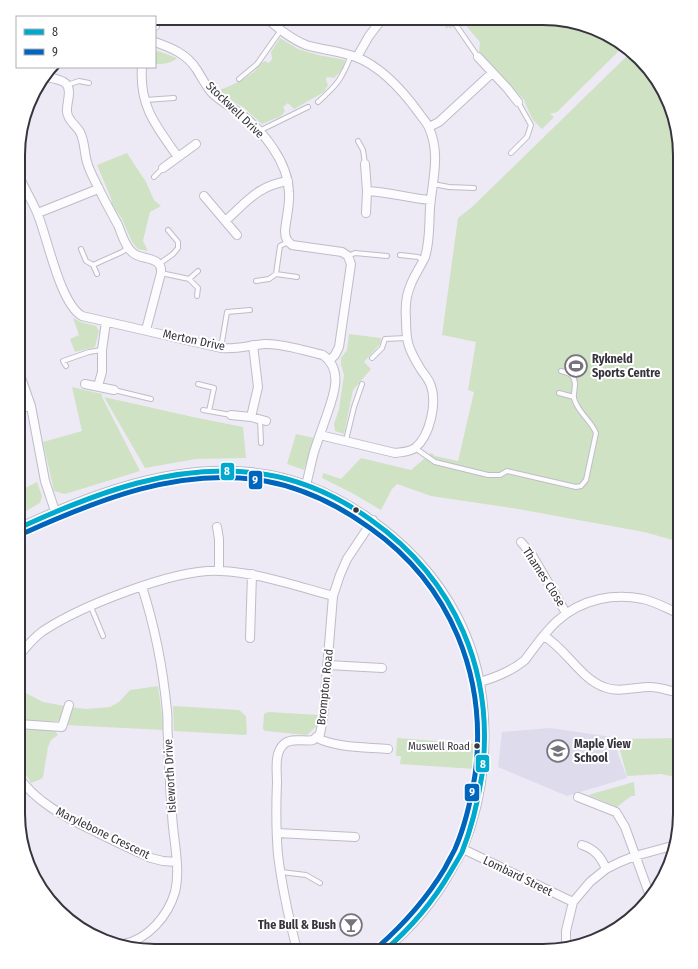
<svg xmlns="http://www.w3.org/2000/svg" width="698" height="969" viewBox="0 0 698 969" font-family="'Fira Sans Condensed',sans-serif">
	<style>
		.education { fill: #dedbed }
		.green { fill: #cfe2c4 }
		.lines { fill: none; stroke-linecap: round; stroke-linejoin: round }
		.lane-casing { stroke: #bfbcc7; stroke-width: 6 }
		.street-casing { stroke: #bfbcc7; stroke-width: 10 }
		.lane { stroke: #fcfcfe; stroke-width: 4 }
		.street { stroke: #fcfcfe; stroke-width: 8 }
		.bus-1-casing { stroke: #fff; stroke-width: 8 }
		.bus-2-casing { stroke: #fff; stroke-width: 8 }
		.bus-1 { stroke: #00a9ce; stroke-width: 5 }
		.bus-2 { stroke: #0065bd; stroke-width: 5 }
		.bus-dot { fill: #37343e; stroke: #fff; stroke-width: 1.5 }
		.labels { text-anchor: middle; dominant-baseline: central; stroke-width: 4; stroke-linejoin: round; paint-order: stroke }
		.bus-label { font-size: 11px; fill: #37343e; stroke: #fff; text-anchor: end }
		.street-label { font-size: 12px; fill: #37343e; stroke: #fff }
		.poi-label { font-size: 12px; font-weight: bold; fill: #37343e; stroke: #fff; text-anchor: start }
		.rim { fill: none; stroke: #37343e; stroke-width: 2 }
		.line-badge { stroke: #fff; stroke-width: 1.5 }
		.badge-label { font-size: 11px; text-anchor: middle; font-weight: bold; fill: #fff }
	</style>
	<rect width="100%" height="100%" fill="#edeaf6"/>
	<!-- education -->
	<path class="education" d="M550 728 612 737 627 778 567 796 498 767 502 732Z"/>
	<!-- green -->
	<path class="green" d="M450 19H561L625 45 557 112 550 114 554 117 542 129 533 120 525 103V101L479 52 480 42 461 20 450 29 449 27 446 29 445 27Z
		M280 38 298 49 318 55 345 60 343 69 334 78 327 77 326 80 328 85 324 92 294 109 288 103 283 107 285 111 281 116 262 124 243 107 227 98 219 90C231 86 243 80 254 72 259 67 258 64 265 61L269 63 272 59 271 52Z
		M158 51 177 58C171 64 163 64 155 64V53Z
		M631 52 666 94 680 154V542L644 532 518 509 431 496 397 484 392 489 381 510 352 493 322 478 323 473 341 479 361 458 411 470 431 453 435 456 458 461 474 392 468 390 476 342 442 335 458 218 472 207Z
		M127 153 146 182 154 200 161 206 150 212 143 241 148 251 138 249 132 242 122 219 112 204 111 198 97 165Z
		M73 318 81 322 96 326 99 331 95 347 75 352 70 339 79 335Z
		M349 334 381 338 380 344 364 362 371 369 353 390 344 434 335 431 334 424 339 409 344 375 341 365V358L347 350Z
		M72 387 102 394V397L140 471 65 494 54 491 43 442 82 431Z
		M104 397 193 417 243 427 246 458 196 459 145 468Z
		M296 434 314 438 304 470 287 464Z
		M37 482 42 496 40 503 19 515V491Z
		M158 686 164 730 65 725 71 707 86 709 110 707 119 702 130 690Z
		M18 689 43 702 65 706 60 721H18Z
		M173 706 239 710 246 716 247 734 245 735 174 731Z
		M268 712 320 715 319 724 307 735 265 731 263 729 264 714Z
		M18 728 53 729 58 735 51 740 48 747 43 777 41 779 31 783 18 763Z
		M397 738 477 744 475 769 400 764 401 756H396Z
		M680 738V778L661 774 627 776 617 739Z
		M634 782 635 796H631L617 807 588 795Z"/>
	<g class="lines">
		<!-- lane casing -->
		<g class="lane-casing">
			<path id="lane" d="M456 25 478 57
				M239 79 257 64 281 30
				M67 85 79 81 89 83
				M145 100 174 98
				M318 102C337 85 342 79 351 55
				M259 131 308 107
				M358 141 363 150 365 164
				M511 153 527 137 531 125 518 102
				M154 177 163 168
				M433 184 449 187 474 188
				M81 249 86 261 93 265 122 252 128 248
				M400 255 418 257 423 260
				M348 256 355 253 387 256
				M159 264 173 254 178 248V242L168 230
				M93 265 97 274
				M161 273 189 279 198 288 197 296
				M276 274 280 246 288 242
				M189 279 198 271
				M256 281 269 279 276 274 297 277
				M221 348 227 312 250 310
				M372 358 382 348 385 339 406 338
				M66 366 63 361 89 352 102 350
				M198 384 214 388 209 411
				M114 390 151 399
				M559 393 574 397
				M203 410 231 415
				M260 419 261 443
				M346 440 354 407 362 384
				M415 448 435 462 488 475H500L507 471 576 487 581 486 586 480 596 433C591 420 577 412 574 398 573 391 578 382 572 376 570 373 565 372 561 371
				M91 607 103 636
				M281 872 306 875 320 883"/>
		</g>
		<!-- street casing -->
		<g class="street-casing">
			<path id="street" d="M266 18C278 28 291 39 306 45 323 50 340 51 356 57 382 67 403 91 419 113 422 118 427 122 429 128 441 154 432 182 430 208 429 224 430 242 425 257 421 266 415 274 411 284 406 295 405 307 406 319 406 342 408 348 420 368 423 373 429 379 431 386 437 403 430 436 415 448 410 452 401 452 395 453L320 435
				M155 26 157 18
				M155 42C172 48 187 54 197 70 202 78 206 86 212 93 221 102 232 107 241 114 264 132 288 162 289 192 290 205 286 219 285 231 285 238 287 241 292 245L342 252 348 256 351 264 339 347 335 355 330 360
				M357 57 369 36 382 19
				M478 57 507 88 518 102
				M142 67C139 106 156 126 178 157
				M44 77C51 78 63 79 67 85 72 92 66 104 67 112 68 121 76 125 80 132 85 142 84 152 87 162 89 170 94 179 98 187 104 200 111 212 118 225 122 234 124 245 132 252 140 261 163 255 161 273L146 330
				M429 127 439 122 492 73
				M365 164 367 191 366 213
				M163 168 196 144
				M19 176C25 190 33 202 38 215 48 240 60 303 82 316L221 348C236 350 250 345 265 344 281 343 306 351 323 355 347 372 330 404 323 426 320 434 317 443 314 452 311 463 309 474 306 485
				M367 191C389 192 409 198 430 200
				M204 196 237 235
				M38 213 98 189
				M225 221C248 201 257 186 288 181
				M19 372 31 406 45 481 55 511
				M85 384 114 390
				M98 386 102 372V350L106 322
				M19 408 31 406
				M231 415 251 417 266 421
				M251 417 258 387 253 345
				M217 527 219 539V570
				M19 528C90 494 170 464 250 472 292 476 330 492 364 515 403 541 436 575 458 618 493 686 492 777 463 848 461 855 456 861 453 867 435 900 412 928 383 951
				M521 542 532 555 566 613
				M544 636C566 649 580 678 604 687 618 693 635 687 650 687 660 687 670 691 680 693
				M250 638 252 574
				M18 657C25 648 33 638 43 631 81 606 176 568 221 571 260 573 296 586 333 596
				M328 665 382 668
				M480 682C497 677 512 671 525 660 546 631 563 607 600 599 614 596 628 596 643 599 656 602 668 609 680 614
				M18 724 62 727 69 705
				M317 738C338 748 365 747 388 749
				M18 776C37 804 68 818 98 833 116 842 133 850 151 858L163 861 176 862
				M578 797 616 812 625 827 650 896
				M277 833 355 837
				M582 845C595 849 601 857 606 869
				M463 849 573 902
				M124 944C148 939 168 916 175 892 181 868 173 839 172 814 170 789 169 764 168 738 167 729 168 720 167 711 163 669 155 627 142 587
				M566 946V931L573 902 590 882 606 869 620 862 635 856 672 846
				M297 950C289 919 282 887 278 855 276 831 276 806 277 782 277 770 274 753 284 744 291 737 305 742 313 740L320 734 323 718 333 596 340 575 347 559 373 520"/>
		</g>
		<!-- lane -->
		<use href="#lane" class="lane"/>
		<!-- street -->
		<use href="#street" class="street"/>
		<!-- bus-1 casing -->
		<g class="bus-1-casing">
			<path id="bus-1" d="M19 528C95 493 178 461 263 474 303 480 339 497 371 520 456 580 495 673 482 775 478 801 472 827 462 852 459 858 455 864 451 871 433 902 411 928 384 951"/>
		</g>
		<!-- bus-2 casing -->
		<g class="bus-2-casing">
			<path id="bus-2" d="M22 534C97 500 181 466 265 481 304 488 338 505 370 528 451 585 488 677 475 775 471 800 465 826 455 849 452 855 448 862 445 868 427 898 405 923 379 946"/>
		</g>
		<!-- bus-1 -->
		<use href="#bus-1" class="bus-1"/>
		<!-- bus-2 -->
		<use href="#bus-2" class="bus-2"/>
	</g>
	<!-- icons -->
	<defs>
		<g id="stadium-ring" transform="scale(1.15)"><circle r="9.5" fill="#fff" stroke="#77747e" stroke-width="1.5"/><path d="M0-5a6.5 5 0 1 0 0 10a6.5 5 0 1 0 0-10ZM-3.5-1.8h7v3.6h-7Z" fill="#77747e"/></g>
		<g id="school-ring" transform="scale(1.15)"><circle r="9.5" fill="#fff" stroke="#77747e" stroke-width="1.5"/><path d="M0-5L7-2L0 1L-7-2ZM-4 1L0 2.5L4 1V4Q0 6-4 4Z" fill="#77747e"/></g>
		<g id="bar-ring" transform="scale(1.15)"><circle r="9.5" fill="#fff" stroke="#77747e" stroke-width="1.5"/><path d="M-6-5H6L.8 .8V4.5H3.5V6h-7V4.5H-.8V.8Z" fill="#77747e"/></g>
	</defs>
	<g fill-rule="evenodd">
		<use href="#stadium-ring" x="576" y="366"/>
		<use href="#school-ring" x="558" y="751"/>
		<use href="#bar-ring" x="351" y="925"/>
	</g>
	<!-- markers -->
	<g class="bus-dot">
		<circle cx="356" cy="510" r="3.5"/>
		<circle cx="477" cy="746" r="3.5"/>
	</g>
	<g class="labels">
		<!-- bus labels -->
		<g class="bus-label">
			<text x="470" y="746">Muswell Road</text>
		</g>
		<!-- street labels -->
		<g class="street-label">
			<text transform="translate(235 110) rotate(44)">Stockwell Drive</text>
			<text transform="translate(194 340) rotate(12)">Merton Drive</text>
			<text transform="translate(544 577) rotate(57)">Thames Close</text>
			<text transform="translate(325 687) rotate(-84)">Brompton Road</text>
			<text transform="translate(170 776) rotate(-93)">Isleworth Drive</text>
			<text transform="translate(103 833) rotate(26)">Marylebone Crescent</text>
			<text transform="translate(518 876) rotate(26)">Lombard Street</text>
		</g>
		<!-- poi labels -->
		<g class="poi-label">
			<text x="592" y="359">Rykneld<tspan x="592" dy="14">Sports Centre</tspan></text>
			<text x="574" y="744">Maple View<tspan x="574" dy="14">School</tspan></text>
			<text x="336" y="925" text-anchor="end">The Bull &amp; Bush</text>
		</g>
	</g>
	<!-- crop -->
	<path d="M0 0H698V969H0ZM155 25H543A130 130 0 0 1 673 155V814A130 130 0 0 1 543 944H155A130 130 0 0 1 25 814V155A130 130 0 0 1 155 25Z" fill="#fff" fill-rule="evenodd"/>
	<path class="rim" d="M155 25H543A130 130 0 0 1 673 155V814A130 130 0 0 1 543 944H155A130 130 0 0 1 25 814V155A130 130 0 0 1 155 25Z"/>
	<g class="line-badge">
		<rect x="220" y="462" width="15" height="19" rx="4" fill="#00a9ce"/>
		<rect x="248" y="470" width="15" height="20" rx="4" fill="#0065bd"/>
		<rect x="475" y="754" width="15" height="19" rx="4" fill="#00a9ce"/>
		<rect x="464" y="783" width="16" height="19" rx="4" fill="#0065bd"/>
	</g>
	<g class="badge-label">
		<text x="227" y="475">8</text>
		<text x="255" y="484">9</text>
		<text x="483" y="768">8</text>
		<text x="472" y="796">9</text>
	</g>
	<!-- legend -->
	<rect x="16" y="16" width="140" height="52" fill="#ffffff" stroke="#afaeb2"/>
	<rect x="24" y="29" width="20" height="6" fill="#00a9ce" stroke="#afaeb2"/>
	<text x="52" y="36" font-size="12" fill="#37343e">8</text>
	<rect x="24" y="49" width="20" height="6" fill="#0065bd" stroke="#afaeb2"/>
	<text x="52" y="56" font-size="12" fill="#37343e">9</text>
</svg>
